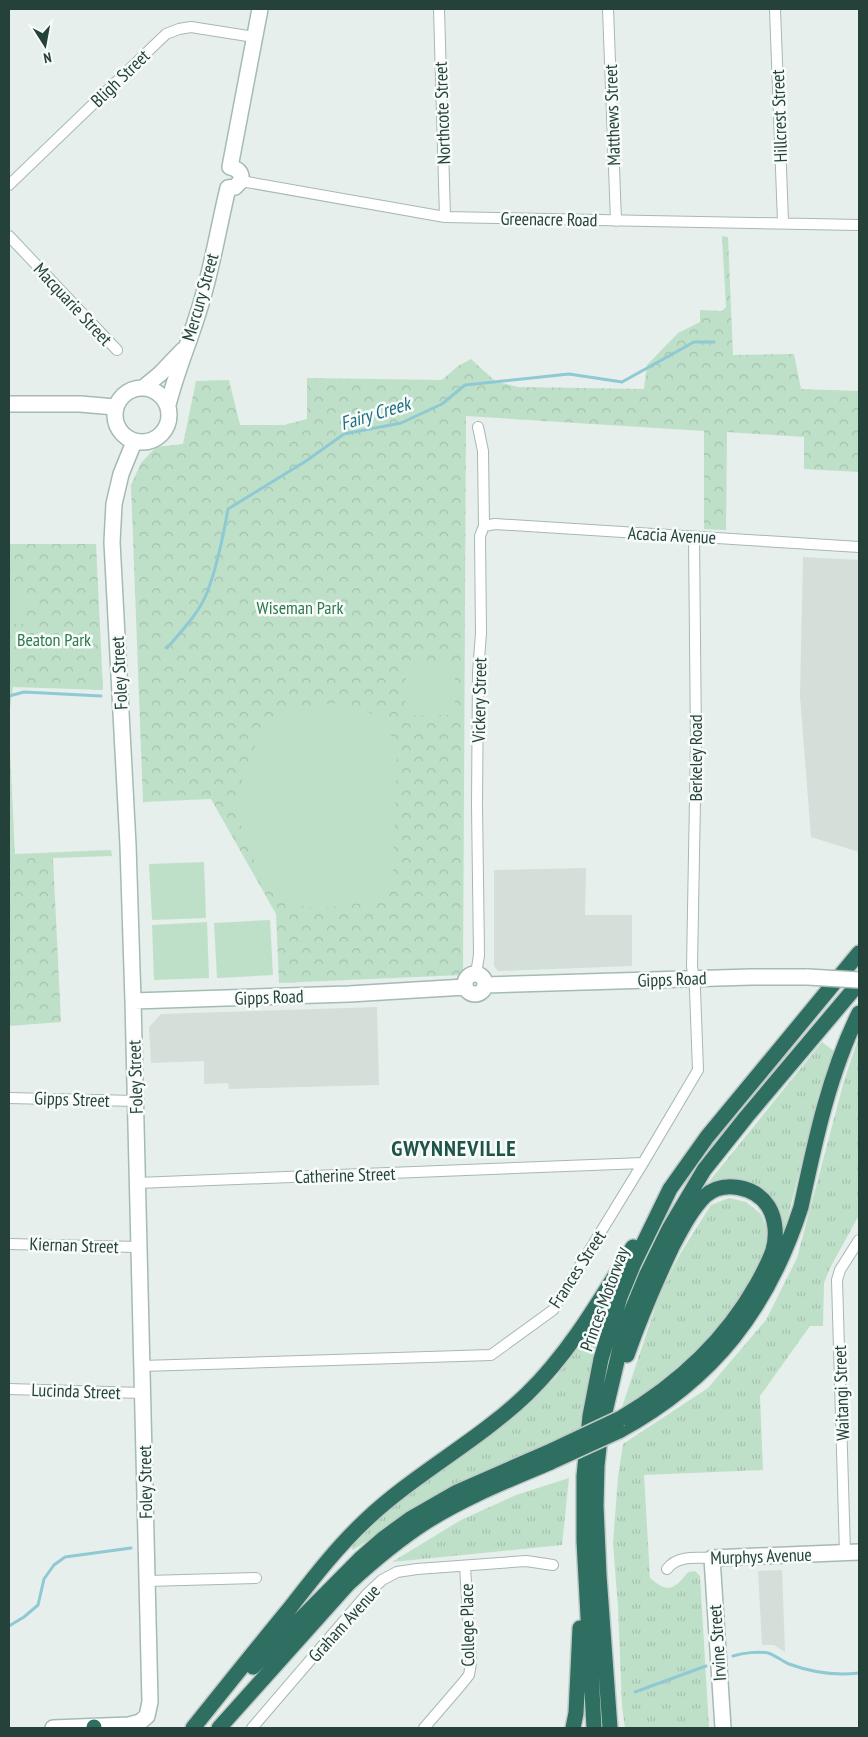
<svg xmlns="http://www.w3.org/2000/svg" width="868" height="1737" viewBox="0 0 868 1737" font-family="'PT Sans Narrow',sans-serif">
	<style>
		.built { fill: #d4dfda }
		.grass { fill: url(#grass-tufts) }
		.forest { fill: url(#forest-crowns) }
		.pitch { fill: #bfe0c8 }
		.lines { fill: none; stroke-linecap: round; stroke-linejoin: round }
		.stream { stroke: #8ec9d4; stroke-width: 3 }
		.street-casing { stroke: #a8b8b2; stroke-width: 12 }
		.secondary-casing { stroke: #a4bbb3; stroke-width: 18 }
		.highway-casing { stroke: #c2cac8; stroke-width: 18 }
		.street { stroke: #fff; stroke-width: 10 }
		.secondary { stroke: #fff; stroke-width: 15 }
		.highway { stroke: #2f6f62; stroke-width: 15 }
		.secondary-bridge-casing { stroke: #a4bbb3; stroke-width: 18; stroke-linecap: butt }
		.highway-bridge-casing { stroke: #c2cac8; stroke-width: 18; stroke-linecap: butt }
		.secondary-bridge { stroke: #fff; stroke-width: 15 }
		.highway-bridge { stroke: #2f6f62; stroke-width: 15 }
		.labels { text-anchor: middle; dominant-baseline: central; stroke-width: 5; stroke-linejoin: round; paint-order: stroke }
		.street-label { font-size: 18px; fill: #24423a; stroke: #f7fbf9 }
		.park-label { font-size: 18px; fill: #2d7a4b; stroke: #f7fbf9 }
		.water-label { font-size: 19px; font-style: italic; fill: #1c6f80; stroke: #f7fbf9 }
		.district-label { font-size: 22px; font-weight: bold; letter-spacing: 1px; fill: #1f5548; stroke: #f7fbf9 }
	</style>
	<defs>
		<pattern id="grass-tufts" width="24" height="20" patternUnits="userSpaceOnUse" patternTransform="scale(1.25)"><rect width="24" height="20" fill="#bfe0c8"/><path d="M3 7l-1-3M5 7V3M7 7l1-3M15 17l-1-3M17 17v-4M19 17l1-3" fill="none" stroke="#a4c1ad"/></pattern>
		<pattern id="forest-crowns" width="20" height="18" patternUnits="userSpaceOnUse" patternTransform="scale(1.25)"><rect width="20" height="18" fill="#bfe0c8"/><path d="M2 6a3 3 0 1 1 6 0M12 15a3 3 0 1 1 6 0" fill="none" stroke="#a4c1ad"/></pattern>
	</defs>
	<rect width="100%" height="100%" fill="#e6efeb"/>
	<!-- built -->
	<path class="built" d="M803 557 859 560V852L811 837 800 696Z
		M586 868 585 915H632V966L498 971 494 966V870Z
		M377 1007 379 1085 229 1089 228 1083 204 1084V1061L151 1063 149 1027 161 1014Z
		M782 1570 785 1652 774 1645H762L758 1571Z"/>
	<!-- grass -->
	<path class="grass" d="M859 1036V1215L830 1268 824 1283 823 1326H810L760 1396 763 1470 644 1475 650 1578C668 1594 675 1589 688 1572L695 1571 700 1576 709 1728H625L622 1706 618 1607 613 1543 618 1477 623 1444 708 1388 766 1320 797 1258 844 1081Z
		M822 1042 834 1051 818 1096 784 1233 780 1216 770 1194 743 1181 724 1180 703 1189Z
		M729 1198 746 1202 761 1214 767 1229 765 1250 746 1290 712 1341 650 1394 621 1410 659 1296 680 1254 711 1205Z
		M587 1334 598 1339 579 1432 447 1489 353 1550 351 1547 397 1502 508 1420 556 1377Z
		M569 1478 562 1545 392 1562 461 1520 516 1495Z"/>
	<!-- forest -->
	<path class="forest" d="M722 236 728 237 733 355 794 354 801 389 859 391V472L804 469V437L727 432 726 530 704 529V431L466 416 463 975 279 983 276 914 211 799 143 802 131 485 141 463 156 447 183 444 196 381 229 380 240 425H284L307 419V378L442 380 458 366 471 359 495 381 518 387 644 389 647 365 678 333 700 322V310L722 311 726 307Z
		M9 544H96L103 690 13 687 9 715Z
		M9 729 15 854 111 850 112 856 53 858 61 1022 9 1026Z"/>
	<!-- pitch -->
	<path class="pitch" d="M25 588 26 624H10L9 589Z
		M406 664H455V715H405Z
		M332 703C371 710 388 713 397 755L393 877C385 904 378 900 354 904 332 908 299 911 279 897 268 889 256 865 250 852 248 845 243 838 242 831 232 783 252 724 302 708 311 705 322 705 332 703Z
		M204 862 206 918 152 920 149 864Z
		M270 920 273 975 217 978 214 923Z
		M207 922 209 978 154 980 152 925Z"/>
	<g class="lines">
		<!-- stream -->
		<path class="stream" d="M167 648C180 633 198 614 206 595 217 568 223 538 228 509L306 461 344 434 401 423 442 404 465 385 569 374 622 382 694 342H714
			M9 696 24 692 101 696
			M9 1626 24 1617 38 1605 44 1579 54 1565 65 1557 131 1548
			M733 1656C743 1653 758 1651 768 1653 775 1655 782 1661 789 1664 811 1672 836 1676 859 1673
			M635 1692 706 1666"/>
		<!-- street casing -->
		<g class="street-casing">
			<path id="street" d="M439 9 445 217
				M608 9 616 221
				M775 9 783 222
				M241 181 445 217 859 225
				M9 185 166 34 179 29 191 27 254 37
				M9 236 117 350
				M484 526 495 524 859 547
				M476 974 479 955 477 805 478 673 481 633 480 536 484 526 483 451 478 427
				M9 1098 136 1101
				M137 1183 643 1163
				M9 1244 138 1247
				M142 1366 491 1355 553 1310 643 1163 698 1070 695 990 692 966 696 743 694 537
				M9 1389 142 1393
				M845 1553 837 1280 840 1270 859 1240
				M667 1569C677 1555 696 1558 712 1558
				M147 1581 256 1578
				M252 1728 367 1594 382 1580 397 1572 417 1569 526 1561 553 1565
				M424 1728 461 1685 469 1675 471 1663 465 1566"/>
		</g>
		<!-- secondary casing -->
		<g class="secondary-casing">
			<path id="secondary" d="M230 167 260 9
				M228 188 235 187 241 181C242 173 238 169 230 167
				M115 415a27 27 0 1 1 54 0a27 27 0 1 1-54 0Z
				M143 388 160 374 183 350
				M9 404H80L115 407
				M168 405C177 369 192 336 202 300 213 263 219 225 228 188
				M465 984a10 10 0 1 1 20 0a10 10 0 1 1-20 0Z
				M485 985 751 977H808
				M133 1001 349 994 465 987
				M53 1728 129 1725 140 1722 147 1716 150 1702 133 1001 128 845 112 542 114 504 121 474 134 442
				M723 1728 712 1558 859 1552"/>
		</g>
		<!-- highway casing -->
		<g class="highway-casing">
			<path id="highway" d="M621 1418C677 1385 725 1341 757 1284 763 1273 769 1262 773 1250 777 1236 776 1219 768 1206 755 1186 723 1180 705 1196 691 1210 681 1230 672 1247 655 1283 640 1318 627 1355
				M619 1431C714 1379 768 1309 801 1207 815 1141 829 1074 859 1013
				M253 1667 360 1559 384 1538 410 1519 457 1492 553 1450
				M94 1727V1728
				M193 1728C225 1688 257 1648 290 1608 314 1577 338 1546 367 1519 416 1473 478 1441 527 1394 571 1351 601 1298 633 1247
				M219 1728 348 1584C372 1562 398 1540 426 1522 465 1497 509 1480 551 1462
				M573 1728 576 1713 580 1628
				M594 1728 584 1541V1476L590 1416 601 1359 620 1297 634 1263 670 1189 707 1137 859 953
				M610 1728 599 1575 596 1506 597 1466 601 1429 625 1327 647 1274 669 1229 704 1170 747 1116 859 983"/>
		</g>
		<!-- street -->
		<use href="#street" class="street"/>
		<!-- secondary -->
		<use href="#secondary" class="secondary"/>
		<!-- highway -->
		<use href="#highway" class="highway"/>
		<!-- secondary-bridge casing -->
		<g class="secondary-bridge-casing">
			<path id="secondary-bridge" d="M808 977 859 980"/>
		</g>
		<!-- highway-bridge casing -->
		<g class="highway-bridge-casing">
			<path id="highway-bridge" d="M553 1450 621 1418
				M551 1462 619 1431"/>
		</g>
		<!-- secondary-bridge -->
		<use href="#secondary-bridge" class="secondary-bridge"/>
		<!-- highway-bridge -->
		<use href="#highway-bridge" class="highway-bridge"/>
	</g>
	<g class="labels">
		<!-- street labels -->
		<g class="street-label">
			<text transform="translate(120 78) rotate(-44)">Bligh Street</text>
			<text transform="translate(442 113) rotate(-92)">Northcote Street</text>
			<text transform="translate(612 115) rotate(-92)">Matthews Street</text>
			<text transform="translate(779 116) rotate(-92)">Hillcrest Street</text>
			<text transform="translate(549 219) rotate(1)">Greenacre Road</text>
			<text transform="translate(200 297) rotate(-74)">Mercury Street</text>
			<text transform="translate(73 304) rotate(47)">Macquarie Street</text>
			<text transform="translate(672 535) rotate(3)">Acacia Avenue</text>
			<text transform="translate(119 673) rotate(-93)">Foley Street</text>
			<text transform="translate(479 700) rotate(-89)">Vickery Street</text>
			<text transform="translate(695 758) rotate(-90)">Berkeley Road</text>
			<text transform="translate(672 979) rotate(-2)">Gipps Road</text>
			<text transform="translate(269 997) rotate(-2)">Gipps Road</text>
			<text transform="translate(135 1077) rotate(-92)">Foley Street</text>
			<text transform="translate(72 1099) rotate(2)">Gipps Street</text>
			<text transform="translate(345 1175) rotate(-2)">Catherine Street</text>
			<text transform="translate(74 1245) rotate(2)">Kiernan Street</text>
			<text transform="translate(577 1269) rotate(-57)">Frances Street</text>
			<text transform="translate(604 1299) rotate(-70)">Princes Motorway</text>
			<text transform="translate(76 1391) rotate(2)">Lucinda Street</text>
			<text transform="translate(841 1393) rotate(-92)">Waitangi Street</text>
			<text transform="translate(145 1482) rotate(-91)">Foley Street</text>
			<text transform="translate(761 1556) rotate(-2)">Murphys Avenue</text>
			<text transform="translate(344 1623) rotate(-48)">Graham Avenue</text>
			<text transform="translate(467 1625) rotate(-91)">College Place</text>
			<text transform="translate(717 1643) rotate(-94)">Irvine Street</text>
		</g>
		<!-- park labels -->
		<g class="park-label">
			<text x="300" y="607">Wiseman Park</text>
			<text x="54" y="639">Beaton Park</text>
		</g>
		<!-- water labels -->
		<g class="water-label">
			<text transform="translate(375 413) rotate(-17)">Fairy Creek</text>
		</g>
		<!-- district labels -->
		<g class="district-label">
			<text x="454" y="1148">GWYNNEVILLE</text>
		</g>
	</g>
	<!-- border -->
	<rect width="868" height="1737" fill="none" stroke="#24423a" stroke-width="20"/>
	<!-- north arrow -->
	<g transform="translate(45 45) rotate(169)" stroke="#f7fbf9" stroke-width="4" paint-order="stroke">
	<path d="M0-4L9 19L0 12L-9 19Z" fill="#24423a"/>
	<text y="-8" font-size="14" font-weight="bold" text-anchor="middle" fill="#24423a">N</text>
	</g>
</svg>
